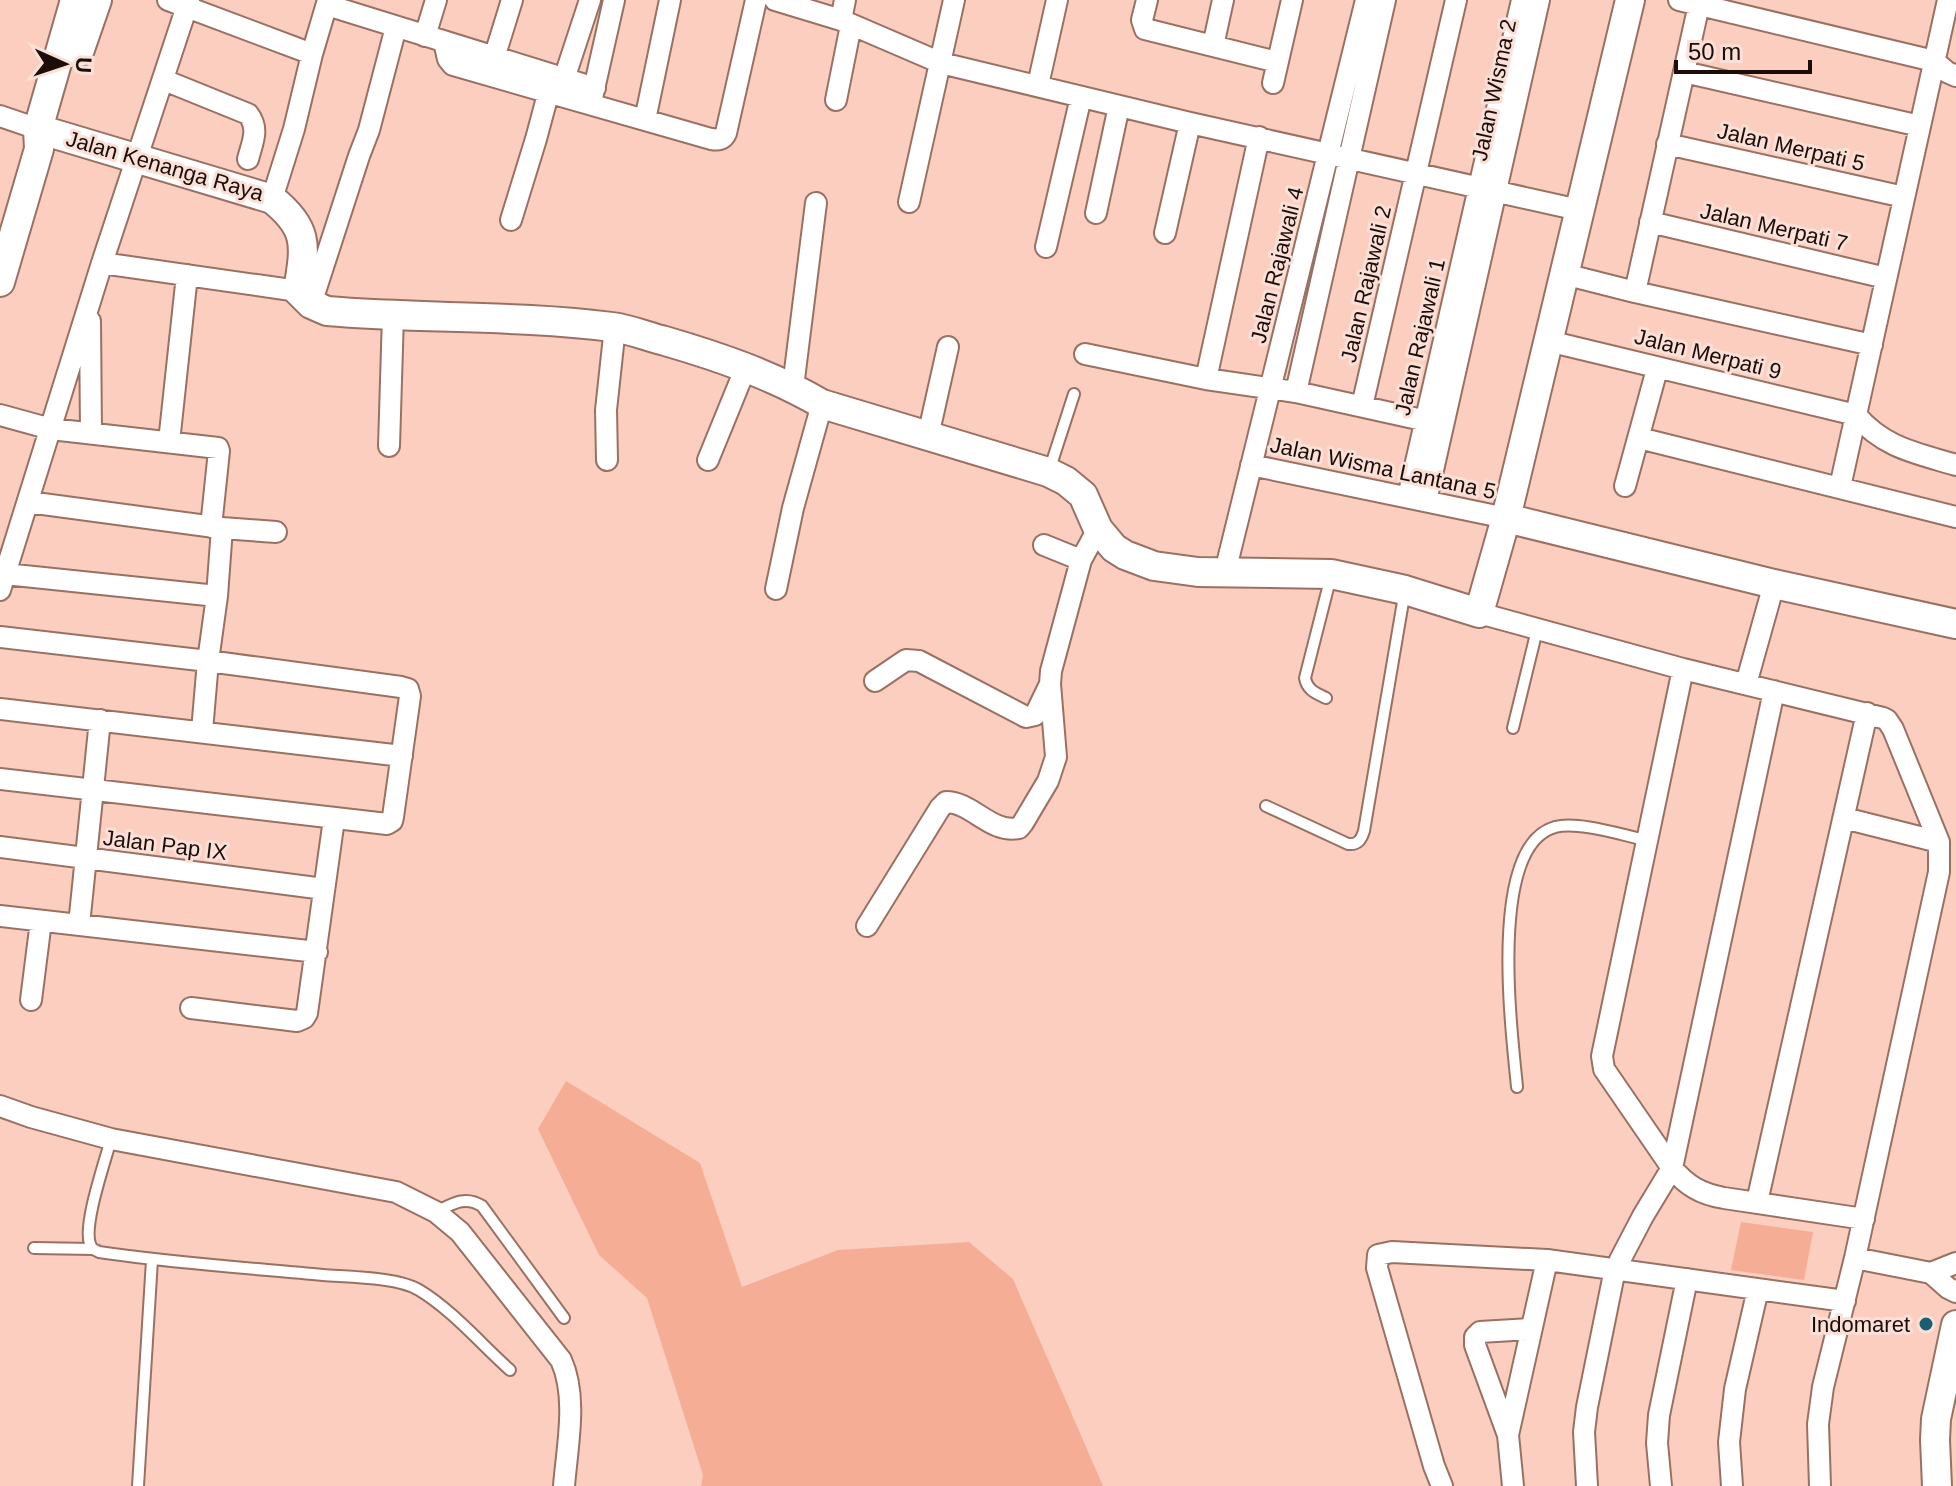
<svg xmlns="http://www.w3.org/2000/svg" width="1956" height="1486" viewBox="0 0 1956 1486" font-family="Arial,sans-serif">
	<style>
		.green { fill: #f5ae95 }
		.lines { fill: none; stroke-linecap: round; stroke-linejoin: round }
		.lane-casing { stroke: #997164; stroke-width: 14 }
		.street-casing { stroke: #997164; stroke-width: 24 }
		.secondary-casing { stroke: #997164; stroke-width: 32 }
		.lane { stroke: #fff; stroke-width: 10 }
		.street { stroke: #fff; stroke-width: 20 }
		.secondary { stroke: #fff; stroke-width: 28 }
		.poi-dot { fill: #1a5f71; stroke: #fbe0d7; stroke-width: 3 }
		.labels { text-anchor: middle; dominant-baseline: central; stroke-width: 6; stroke-linejoin: round; paint-order: stroke }
		.street-label { font-size: 22px; fill: #1c0d08; stroke: #fbe0d7 }
		.poi-label { font-size: 22px; fill: #1c0d08; stroke: #fbe0d7; text-anchor: end }
	</style>
	<rect width="100%" height="100%" fill="#fbcebf"/>
	<!-- green -->
	<path class="green" d="M566 1081 700 1163 742 1287 838 1250 969 1242 1013 1279 1103 1486H701L703 1475 647 1298 599 1255 538 1129Z
		M1741 1222 1813 1232 1804 1280 1731 1270Z"/>
	<g class="lines">
		<!-- lane casing -->
		<g class="lane-casing">
			<path id="lane" d="M1049 471 1074 394
				M1326 698C1316 693 1307 690 1305 678L1331 576
				M1513 728 1537 630
				M1266 806 1348 844C1358 845 1361 840 1364 831L1405 590
				M1517 1087C1512 1033 1487 846 1555 827 1578 821 1622 835 1646 840
				M111 1139C105 1162 83 1224 90 1244 92 1250 94 1249 99 1252 173 1263 248 1268 323 1275 348 1277 398 1277 419 1290 451 1309 482 1345 510 1370
				M436 1212C452 1204 465 1195 482 1206L564 1318
				M34 1248 93 1249
				M138 1486 152 1260"/>
		</g>
		<!-- street casing -->
		<g class="street-casing">
			<path id="street" d="M168 0 312 54
				M775 0 841 20 941 63 1190 123 1579 210
				M1147 0 1142 20 1145 29 1277 62
				M1679 0 1934 61 1947 72 1956 76
				M327 5 595 88
				M841 20 845 0
				M425 36 436 0
				M444 42 448 59 453 65 711 139C718 140 723 140 726 133L756 0
				M1213 46 1223 0
				M494 58 512 0
				M1684 72 1920 126
				M564 79 590 0
				M164 80 248 114C260 129 252 143 248 159
				M1273 83 1292 0
				M1038 85 1057 0
				M592 98 614 0
				M836 100 851 25
				M0 116 38 129
				M645 120 670 0
				M1667 144 1904 197
				M272 199 294 129 312 54 328 0
				M909 202 954 0
				M1096 213 1119 106
				M511 220 536 139 551 83
				M1650 222 1886 278
				M1165 233 1190 123
				M1046 247 1081 97
				M102 263 298 291
				M1564 274 1635 292 1872 345
				M1635 292 1700 0
				M311 304 359 156 369 130 396 27
				M90 321 91 433
				M1548 341 1856 415C1884 448 1916 453 1956 465
				M1085 354 1206 379 1296 392 1436 423
				M1206 379 1259 137
				M793 387 816 203
				M1296 392 1385 0
				M1362 406 1456 0
				M0 415 51 429 218 448 219 451 211 527
				M928 436 948 347
				M1639 438 1956 517
				M169 442 187 275
				M389 446 393 315
				M607 460 606 410 615 327
				M708 460 746 367
				M1251 465 1506 518
				M1625 486 1656 373
				M1840 487 1948 0
				M1408 497 1522 0
				M1426 501 1539 0
				M28 502 222 528 217 596 208 661 202 731
				M222 528 276 532
				M1044 545 1081 560
				M1225 572 1366 0
				M5 574 217 596
				M776 589 793 508 822 404
				M0 590 102 263 189 0
				M1479 613 1683 669 1883 718 1887 720 1893 729 1939 842V872L1855 1258 1823 1387 1818 1424 1820 1486
				M0 637 208 661 401 687 408 689 410 696 393 817 392 821 387 824 0 779
				M1683 669 1602 1056 1604 1069 1672 1168C1687 1186 1701 1194 1724 1198L1864 1219
				M875 681 906 660 919 661 1026 717 1035 715 1050 684 1051 671 1081 560 1098 529
				M1746 684 1774 584
				M0 709 402 756
				M1844 818 1939 842
				M0 847 324 889
				M0 916 317 952
				M79 925 100 720
				M867 926 940 808 946 802C972 802 991 834 1019 828L1023 823 1048 781 1056 757 1050 684
				M31 1000 41 921
				M191 1008 297 1021 304 1018 307 1013 334 819
				M0 1106 31 1117 111 1139 396 1192 436 1212 460 1232 561 1360C578 1397 567 1447 564 1486
				M1757 1202 1867 713
				M1855 1258 1931 1273 1948 1288 1956 1292
				M1620 1260 1643 1216 1672 1168 1774 691
				M1931 1273 1956 1263
				M1508 1435 1547 1260
				M1442 1486 1434 1466 1377 1268 1378 1255 1392 1252 1547 1260 1845 1301
				M1513 1486 1508 1435 1475 1345V1337L1480 1332 1531 1329
				M1587 1486 1584 1432 1587 1407 1615 1269
				M1661 1486 1657 1443 1659 1415 1687 1279
				M1732 1486 1729 1442 1735 1389 1758 1289"/>
		</g>
		<!-- secondary casing -->
		<g class="secondary-casing">
			<path id="secondary" d="M79 52 97 0
				M38 129 272 199C310 229 305 247 298 291L311 304 327 311C422 319 518 315 612 327 630 329 648 337 665 341 720 357 772 375 822 404L1048 472 1066 481 1083 495 1098 529 1114 548 1125 555 1154 566 1198 572 1331 574 1405 590 1479 613 1506 518 1630 0
				M0 282 39 149 38 129 75 0
				M1506 518 1774 584 1956 624
				M1937 1486 1935 1440 1936 1419 1956 1325"/>
		</g>
		<!-- lane -->
		<use href="#lane" class="lane"/>
		<!-- street -->
		<use href="#street" class="street"/>
		<!-- secondary -->
		<use href="#secondary" class="secondary"/>
	</g>
	<!-- markers -->
	<circle class="poi-dot" cx="1926" cy="1324" r="8"/>
	<g class="labels">
		<!-- street labels -->
		<g class="street-label">
			<text transform="translate(1494 90) rotate(-78)">Jalan Wisma 2</text>
			<text transform="translate(1791 147) rotate(13)">Jalan Merpati 5</text>
			<text transform="translate(165 166) rotate(16)">Jalan Kenanga Raya</text>
			<text transform="translate(1774 227) rotate(13)">Jalan Merpati 7</text>
			<text transform="translate(1277 265) rotate(-76)">Jalan Rajawali 4</text>
			<text transform="translate(1366 284) rotate(-77)">Jalan Rajawali 2</text>
			<text transform="translate(1420 337) rotate(-77)">Jalan Rajawali 1</text>
			<text transform="translate(1708 354) rotate(14)">Jalan Merpati 9</text>
			<text transform="translate(1383 468) rotate(12)">Jalan Wisma Lantana 5</text>
			<text transform="translate(165 845) rotate(7)">Jalan Pap IX</text>
		</g>
		<!-- poi labels -->
		<g class="poi-label">
			<text x="1910" y="1324">Indomaret</text>
		</g>
	</g>
	<!-- north arrow -->
	<g transform="translate(64 64) rotate(93)" stroke="#fbe0d7" stroke-width="6" paint-order="stroke">
	<path d="M0-6L14 30L0 20L-14 30Z" fill="#1c0d08"/>
	<text y="-12" font-size="22" font-weight="bold" text-anchor="middle" fill="#1c0d08">U</text>
	</g>
	<!-- scale -->
	<path d="M1676 60v12h134v-12" fill="none" stroke="#1c0d08" stroke-width="4"/>
	<text x="1688" y="60" font-size="24" fill="#1c0d08" stroke="#fbe0d7" stroke-width="6" paint-order="stroke">50 m</text>
</svg>
